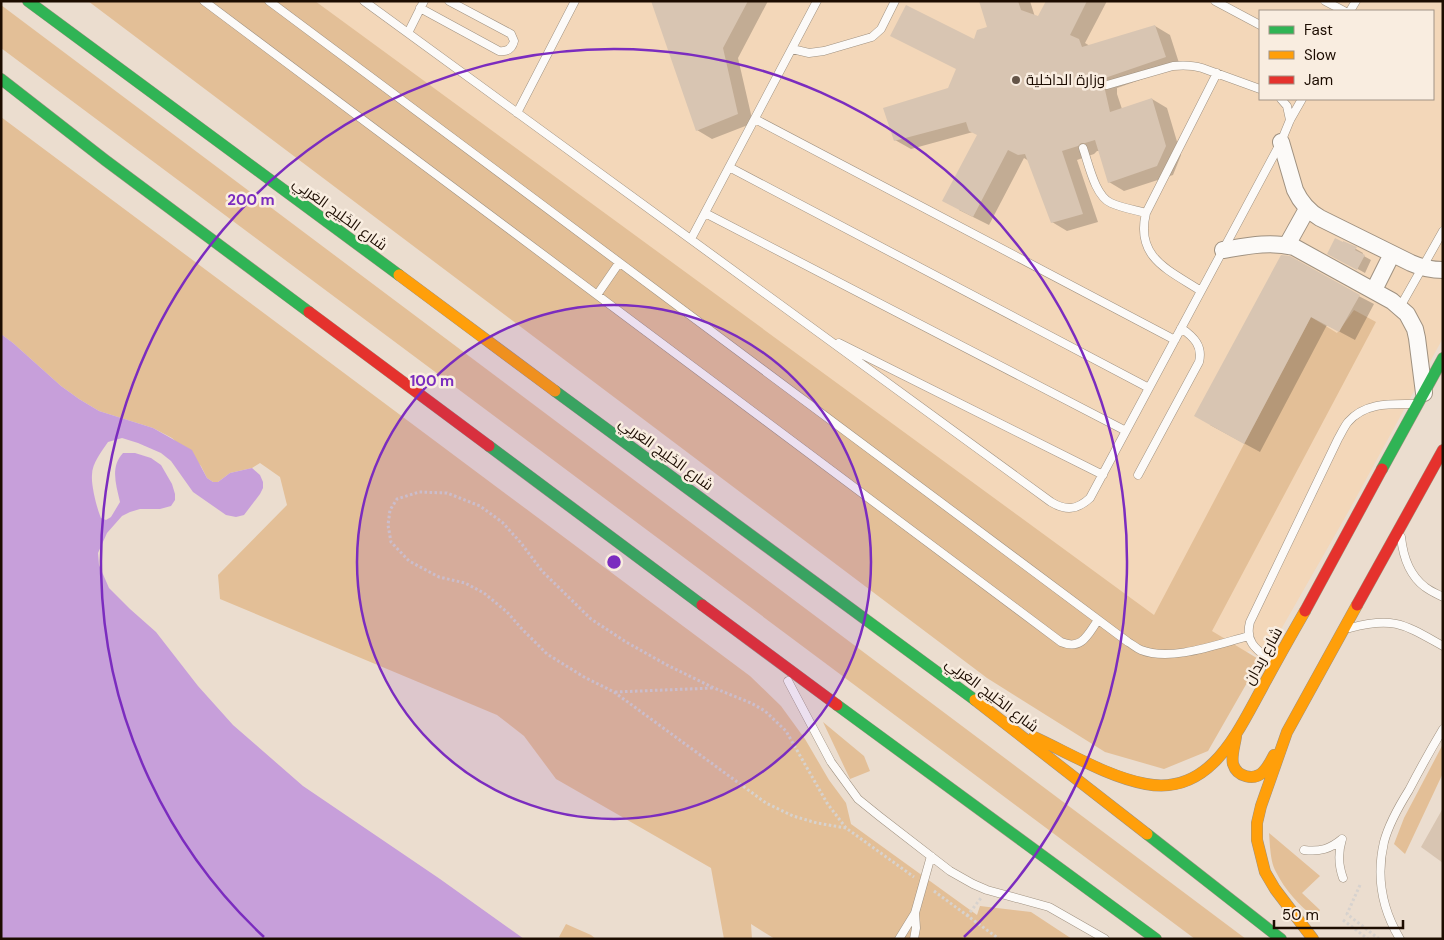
<svg xmlns="http://www.w3.org/2000/svg" width="1444" height="940" viewBox="0 0 1444 940" font-family="'DM Sans',Cairo,sans-serif">
	<style>
		.built { fill: #f3d7b9; fill-rule: evenodd }
		.green { fill: #e3bf97 }
		.water { fill: #c79fda }
		.shadow { fill: #0003 }
		.building { fill: #d8c5b2 }
		.lines { fill: none; stroke-linecap: round; stroke-linejoin: round }
		.lane-casing { stroke: #9f9180; stroke-width: 9 }
		.street-casing { stroke: #9f9180; stroke-width: 18 }
		.fast-casing { stroke: #9f9180; stroke-width: 12 }
		.slow-casing { stroke: #9f9180; stroke-width: 12 }
		.jam-casing { stroke: #9f9180; stroke-width: 12 }
		.path { stroke: #d7d2ce; stroke-width: 3; stroke-dasharray: 2.5 2.5; stroke-linecap: butt }
		.lane { stroke: #fcfaf8; stroke-width: 8 }
		.street { stroke: #fcfaf8; stroke-width: 16 }
		.fast { stroke: #30b455; stroke-width: 11 }
		.slow { stroke: #ff9f0a; stroke-width: 11 }
		.jam { stroke: #e5322d; stroke-width: 11 }
		.ring { fill: none; stroke: #7b2cbf; stroke-width: 2.5 }
		.poi-dot { fill: #645548; stroke: #f9ede0; stroke-width: 2 }
		.labels { text-anchor: middle; dominant-baseline: central; stroke-width: 5; stroke-linejoin: round; paint-order: stroke }
		.poi-label { font-size: 15px; fill: #1c0c00; stroke: #f9ede0; text-anchor: start }
		.street-label { font-size: 15px; fill: #1c0c00; stroke: #f9ede0 }
		.centre { fill: #7b2cbf; stroke: #f9ede0; stroke-width: 2.5 }
		.ring-label { font-size: 15px; text-anchor: middle; font-weight: bold; fill: #7b2cbf; stroke: #f9ede0; stroke-width: 5; stroke-linejoin: round; paint-order: stroke }
	</style>
	<rect width="100%" height="100%" fill="#ebddcf"/>
	<!-- built -->
	<path class="built" d="M191 1H1443V338L1351 507 1263 661 1250 651 1207 662ZM1260 11H1433V99H1260Z"/>
	<!-- green -->
	<path class="green" d="M88 1H315L1154 615 1311 317 1337 333 1354 310 1376 322 1212 631 1260 660 1208 751 1164 769 1105 752 987 678Z
		M1 5 1246 939H1195L1 48Z
		M1 117 750 676 781 706 805 739 829 780 846 803 851 824 977 915 980 906 1031 912 1072 939H775L751 924 752 939H724L711 868 556 779 524 736 497 715 220 599 218 575 287 505 280 477 260 463 252 468 230 473 218 482H213L207 478 201 466 172 438 153 428 99 411 79 399 61 386 13 343 1 334Z
		M823 722 864 756 870 771 850 779Z
		M1443 744V773L1405 854 1394 844 1404 818Z
		M1269 833 1320 876 1302 893 1320 910 1314 917C1299 905 1285 890 1276 872 1270 861 1270 845 1269 833Z
		M566 924 591 935 596 939H562L559 937Z"/>
	<!-- water -->
	<path class="water" d="M1 334 13 343 61 386 79 399 99 411 153 428 192 450 207 478 213 482H218L230 473 252 468 260 475 263 482V488L260 494 244 515 236 517 226 515 193 492 171 461 161 453 138 443 122 438 108 442C102 451 92 463 92 475 91 485 97 509 101 518L106 520 111 517 120 502C116 484 110 467 123 453H135L151 458 161 465 172 484 175 494V500L171 506 160 509H140L130 512 122 516 107 533 98 553 99 565 109 588 130 609 156 632 198 686 233 725 303 786 440 879 524 939H1Z"/>
	<!-- shadow -->
	<path class="shadow" d="M652 1H768L738 58 753 123 712 139 697 130Z
		M980 1H1030L1035 17 1039 18 1047 1H1107L1085 43 1090 46 1155 26 1170 35 1180 66 1117 88V94L1122 109 1152 99 1167 108 1181 155 1173 175 1124 191 1109 182 1099 151H1097L1094 154 1077 160 1098 222 1067 231 1052 222 1029 161 1024 158 989 225 959 210 979 135 973 132 911 149 895 140 949 89 975 41 988 28Z
		M1344 242 1363 253 1362 255 1371 260 1365 273 1329 253Z
		M1282 256 1374 304 1355 340 1327 325 1260 452 1210 425Z"/>
	<!-- building -->
	<path class="building" d="M651 1H748L723 48 738 114 696 131Z
		M979 1H1018L1021 10 1038 16 1046 1H1087L1070 35 1079 39 1082 47 1155 25 1166 57 1102 79 1101 84 1102 87 1105 90 1110 112 1152 98 1166 146 1157 166 1108 183 1095 140 1085 143H1081L1078 146 1062 151 1083 214 1051 223 1025 154 1018 155 1008 150 973 217 942 201 977 135 969 131 966 122 894 141 883 108 948 88 956 69 890 36 906 5 974 39 977 30 987 27Z
		M1335 238 1343 242V241L1357 247 1355 250 1365 255 1357 270 1327 254Z
		M1281 255 1290 256 1360 295 1339 332 1311 317 1244 444 1194 416Z
		M1443 808V863L1421 847Z"/>
	<g class="lines">
		<!-- lane casing -->
		<g class="lane-casing">
			<path id="lane" d="M204 1 1061 642C1082 651 1088 634 1098 620
				M269 1 1128 642C1132 644 1136 648 1141 650 1171 662 1218 644 1249 636
				M364 1 1051 502C1066 511 1077 510 1090 498L1281 142 1290 120 1302 99
				M1215 1 1260 25
				M1325 1 1344 11
				M420 8 499 51C507 52 512 49 514 41L511 34 449 1
				M1350 11 1356 1
				M408 33 424 1
				M792 49 809 53 824 51 872 37 881 29 895 1
				M1107 85 1173 66C1183 65 1192 65 1202 68L1260 89
				M1281 99 1287 106 1290 120
				M517 113 575 1
				M755 119 1175 340
				M1083 148C1089 165 1095 196 1111 203 1122 208 1135 210 1146 213
				M729 167 1149 388
				M705 213 1126 431
				M691 239 817 1
				M1201 291C1169 270 1135 258 1146 213L1217 73
				M597 295 619 263
				M1400 307 1443 231
				M839 343 1103 475
				M1138 475 1199 362C1203 346 1194 337 1181 328
				M1401 537C1403 556 1409 575 1425 587 1430 591 1437 594 1443 597
				M1350 628C1394 616 1405 625 1443 646
				M1274 663C1259 651 1244 644 1250 622L1338 439C1341 434 1344 427 1348 422 1365 402 1391 404 1414 404
				M788 681 831 762 858 799 879 816 950 871 973 884 987 890 1049 907 1105 939
				M1342 839C1338 853 1338 864 1343 878
				M1304 850C1320 852 1330 849 1342 839
				M899 939 915 913 931 856
				M914 939 916 928 915 913
				M1400 939C1382 909 1376 876 1384 842 1389 823 1399 806 1409 790 1420 769 1431 749 1443 729"/>
		</g>
		<!-- street casing -->
		<g class="street-casing">
			<path id="street" d="M1281 142 1295 190C1301 203 1308 211 1320 218L1411 263C1422 268 1431 270 1443 270
				M1287 245 1307 209
				M1223 250C1247 246 1270 241 1294 247L1392 301 1407 314 1415 329 1417 338 1424 393
				M1374 290 1392 254"/>
		</g>
		<!-- fast casing -->
		<g class="fast-casing">
			<path id="fast" d="M28 1 399 275
				M1 79 105 160 309 312
				M555 391 975 700
				M489 446 702 605
				M1382 469 1443 358
				M837 705 1156 939
				M1147 834 1281 939"/>
		</g>
		<!-- slow casing -->
		<g class="slow-casing">
			<path id="slow" d="M399 275 555 391
				M975 700 1147 834
				M1236 736C1235 745 1231 755 1233 764 1237 777 1254 781 1263 772 1268 767 1271 761 1274 755
				M1034 737C1069 753 1108 777 1146 784 1210 796 1237 733 1262 688 1276 662 1290 637 1305 611
				M1313 939 1275 889 1265 872 1257 840V823L1261 806 1287 732 1357 605"/>
		</g>
		<!-- jam casing -->
		<g class="jam-casing">
			<path id="jam" d="M309 312 489 446
				M702 605 837 705
				M1357 605 1443 450
				M1305 611 1382 469"/>
		</g>
		<!-- path -->
		<path class="path" d="M615 692 713 688
			M846 828 817 823 793 816 766 803 614 692 584 677 547 654 522 629 507 612 484 593 465 583 439 577 409 561 391 542 388 525 390 510 397 499 419 492 447 493 480 506 502 522 521 543 542 571 591 619 626 642 667 665 714 688 751 703 765 711 786 731 827 803 846 828 914 877
			M1360 885 1347 914 1379 939
			M934 891 999 939
			M967 916 981 898
			M1343 920 1368 939"/>
		<!-- lane -->
		<use href="#lane" class="lane"/>
		<!-- street -->
		<use href="#street" class="street"/>
		<!-- fast -->
		<use href="#fast" class="fast"/>
		<!-- slow -->
		<use href="#slow" class="slow"/>
		<!-- jam -->
		<use href="#jam" class="jam"/>
	</g>
	<!-- distance rings -->
	<circle cx="614" cy="562" r="257" fill="#7b2cbf" fill-opacity=".12"/>
	<g class="ring">
		<circle cx="614" cy="562" r="257"/>
		<path d="M264 937A513 513 0 1 1 964 937"/>
	</g>
	<!-- markers -->
	<circle class="poi-dot" cx="1016" cy="80" r="5"/>
	<g class="labels">
		<!-- poi labels -->
		<g class="poi-label">
			<text x="1026" y="80">وزارة الداخلية</text>
		</g>
		<!-- street labels -->
		<g class="street-label">
			<text transform="translate(340 214) rotate(36)">شارع الخَلِيج العَربِي</text>
			<text transform="translate(666 454) rotate(36)">شارع الخَلِيج العَربِي</text>
			<text transform="translate(1263 656) rotate(-61)">شارع ربدان</text>
			<text transform="translate(992 695) rotate(37)">شارع الخَلِيج العَربِي</text>
		</g>
	</g>
	<circle cx="614" cy="562" r="8" class="centre"/>
	<g class="ring-label">
		<text x="251" y="205">200 m</text>
		<text x="432" y="386">100 m</text>
	</g>
	<!-- border -->
	<rect width="1444" height="940" fill="none" stroke="#1c0c00" stroke-width="5"/>
	<!-- legend -->
	<rect x="1259" y="10" width="175" height="90" fill="#f9ede0" stroke="#a19386"/>
	<rect x="1269" y="26" width="25" height="8" fill="#30b455" stroke="#a19386"/>
	<text x="1304" y="35" font-size="15" fill="#1c0c00">Fast</text>
	<rect x="1269" y="51" width="25" height="8" fill="#ff9f0a" stroke="#a19386"/>
	<text x="1304" y="60" font-size="15" fill="#1c0c00">Slow</text>
	<rect x="1269" y="76" width="25" height="8" fill="#e5322d" stroke="#a19386"/>
	<text x="1304" y="85" font-size="15" fill="#1c0c00">Jam</text>
	<!-- scale -->
	<path d="M1274 920v8h129v-8" fill="none" stroke="#1c0c00" stroke-width="2.5"/>
	<text x="1282" y="920" font-size="15" fill="#1c0c00" stroke="#f9ede0" stroke-width="4" paint-order="stroke">50 m</text>
</svg>
